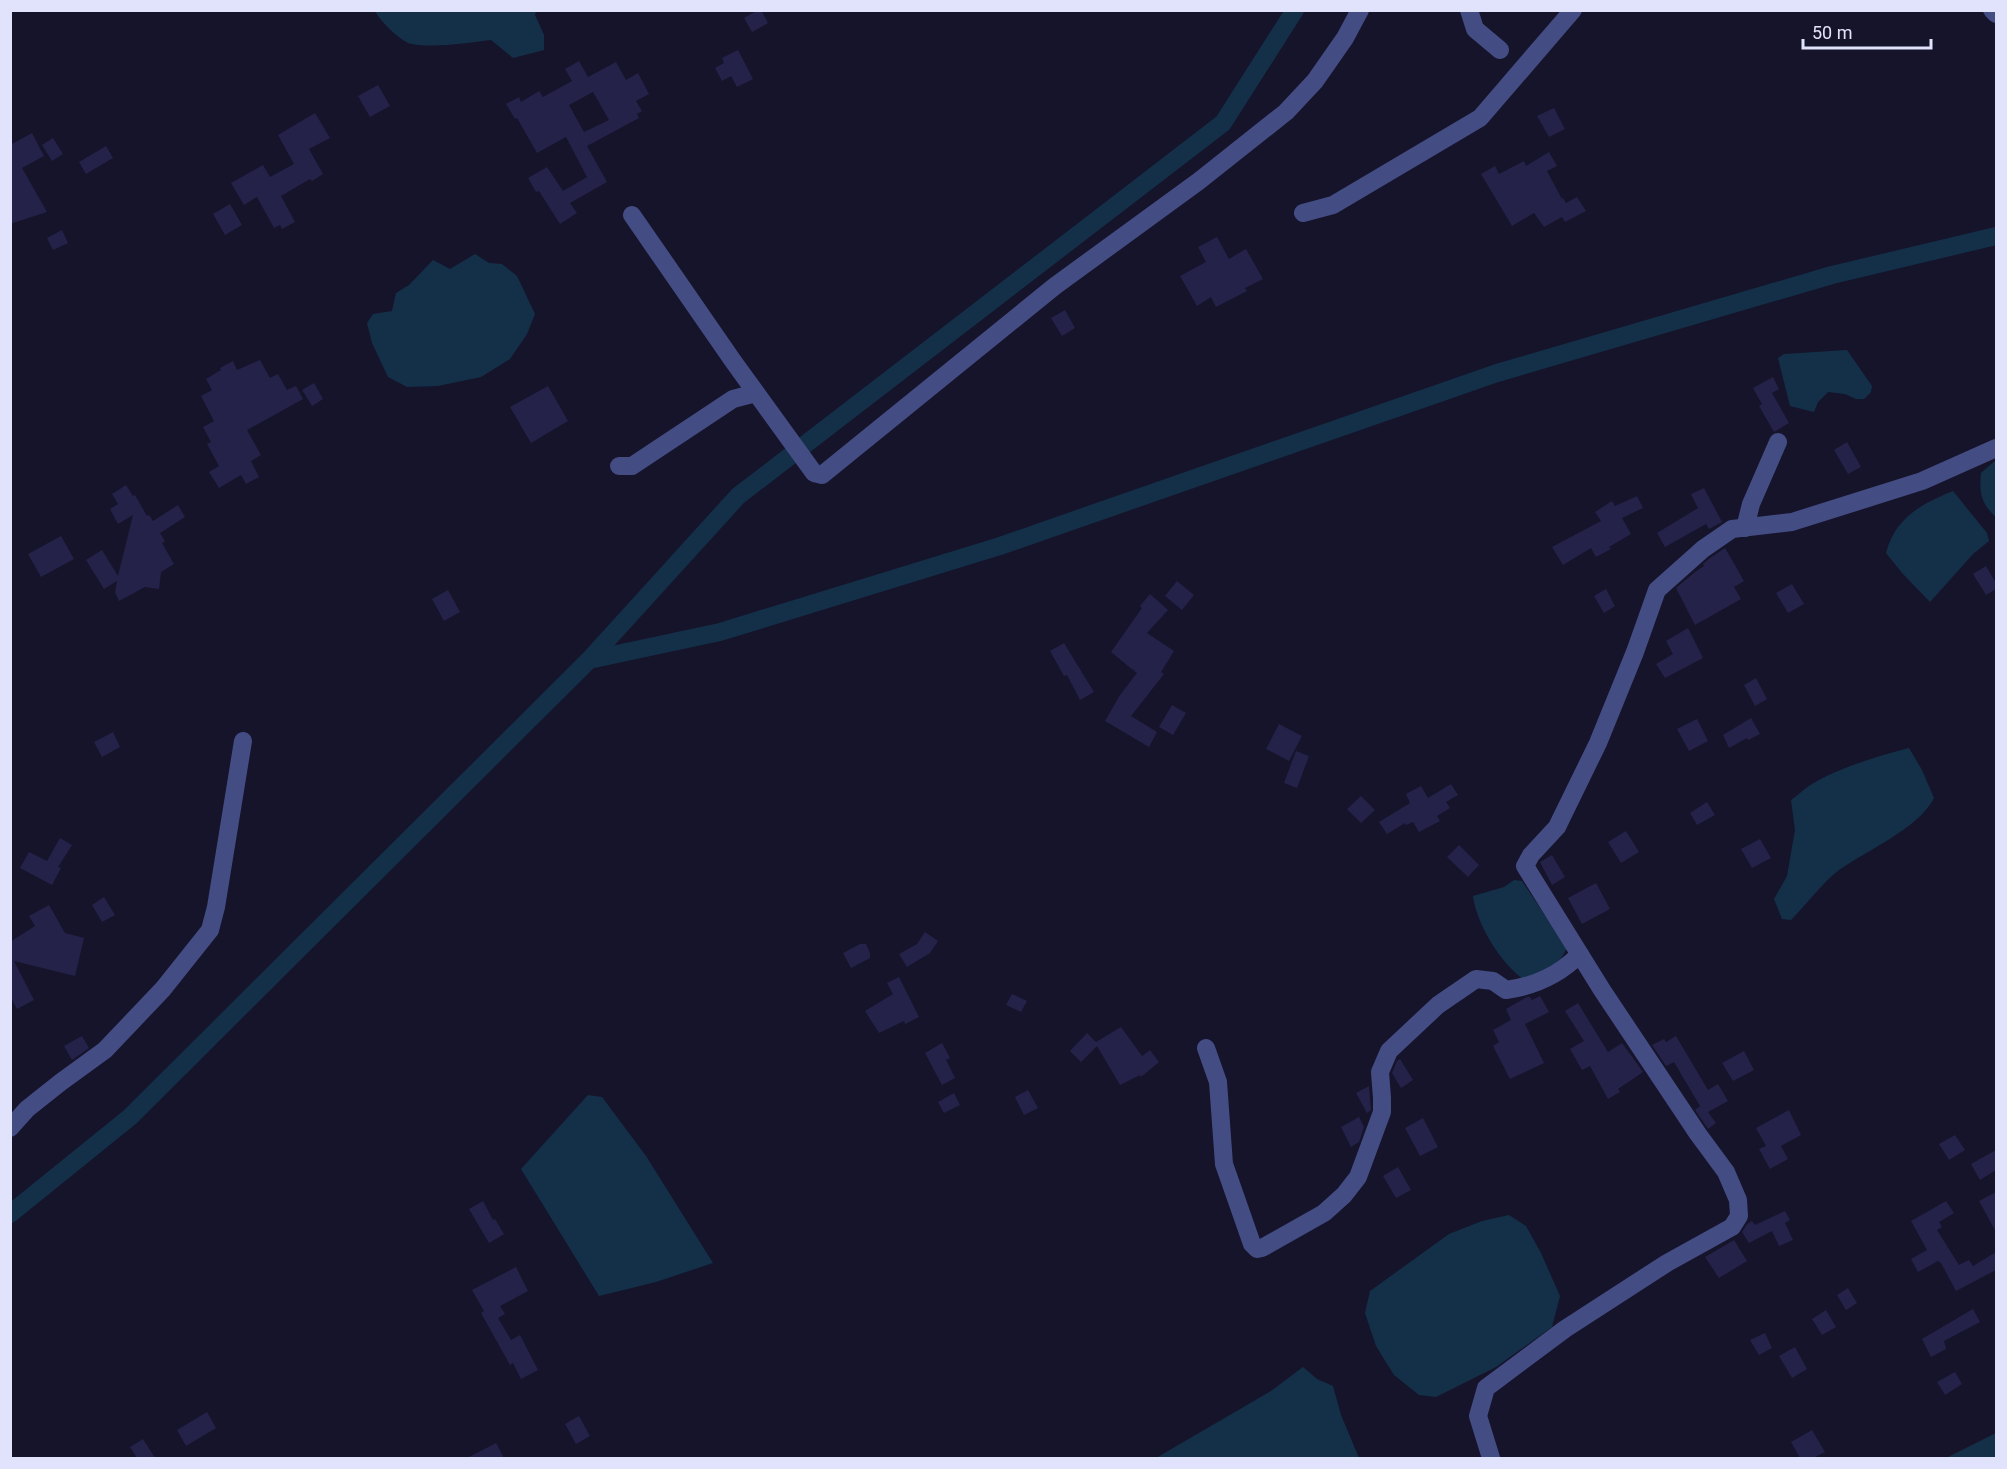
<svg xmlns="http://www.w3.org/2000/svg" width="2007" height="1469" viewBox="0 0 2007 1469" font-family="Roboto,sans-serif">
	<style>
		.water { fill: #143049 }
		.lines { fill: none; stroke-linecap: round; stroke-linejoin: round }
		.canal { stroke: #143049; stroke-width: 18 }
		.building { fill: #242249; fill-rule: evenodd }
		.minor { stroke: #444c84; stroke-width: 18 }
	</style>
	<rect width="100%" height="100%" fill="#15142a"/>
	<!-- water -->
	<path class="water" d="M375 11H536L535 15 544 35V50L513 58 491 40C466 43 437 48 412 44 401 42 380 21 375 11Z
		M475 254 489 263 502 264 517 276 535 314 527 334 510 359 481 377 438 386 407 387 388 377 372 343 367 323 373 314 392 311 396 293 409 285 433 260 450 269Z
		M1847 350 1872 386 1871 392 1864 399H1856L1845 394 1828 392 1818 402 1814 412 1790 406 1778 358 1784 354Z
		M1996 460V517C1981 504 1979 492 1981 473Z
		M1953 491 1987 533 1989 541 1973 554 1930 602 1903 574 1886 553C1895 518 1921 504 1953 491Z
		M1909 748 1922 770 1934 798C1919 828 1866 851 1839 870 1823 882 1806 905 1791 920L1782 919 1774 899 1787 876 1795 830 1791 800C1797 796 1803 790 1809 786 1839 767 1876 757 1909 748Z
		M1514 880 1522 881 1567 948C1555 971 1547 972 1523 979 1500 962 1477 925 1473 896L1504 887Z
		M588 1095 602 1097 646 1156 713 1263 656 1282 599 1296 521 1169Z
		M1509 1215 1526 1226 1541 1253 1560 1296 1552 1327 1496 1367 1436 1397 1419 1395 1394 1375 1376 1346 1365 1313 1370 1291 1449 1234 1482 1221Z
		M1303 1367 1317 1379 1333 1386 1341 1415 1359 1458H1156L1271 1391Z
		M1996 1433V1458H1946Z"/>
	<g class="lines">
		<!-- canal -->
		<path class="canal" d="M589 660 738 496 1223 123 1295 10
			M10 1214 130 1117 589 660 720 632 1000 546 1497 373 1832 275 1996 236"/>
	</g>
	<!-- building -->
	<path class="building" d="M758 10H761L768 23 752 32 744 18Z
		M738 50 753 79 737 87 731 76 722 81 715 68 724 63 722 58Z
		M579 61 588 77 616 62 626 80 638 73 649 94 636 101 642 111 637 114 639 118 587 146 607 182 570 203 577 213 560 224 539 191 536 192 528 178 547 167 563 191 587 177 566 137 537 153 517 118 515 119 506 104 519 97 521 102 539 91 543 97 572 81 565 69ZM593 92 609 120 584 132 569 105Z
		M378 85 390 106 370 117 358 96Z
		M1554 108 1565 129 1549 137 1537 116Z
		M315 113 330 138 309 149 323 174 312 181 310 179 281 196 295 222 282 229 280 225 274 228 257 197 244 205 231 183 263 165 270 177 294 164 278 135Z
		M32 133 44 156 22 168 47 212 10 224V145Z
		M53 138 63 154 52 161 42 145Z
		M106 146 113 158 86 174 79 162Z
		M1549 152 1557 166 1547 171 1562 199 1563 198 1566 203 1577 197 1586 211 1565 222 1562 217 1544 227 1534 213 1512 226 1481 174 1495 166 1499 174 1524 161 1526 166Z
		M230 204 242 225 225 235 213 214Z
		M62 230 68 243 53 250 47 238Z
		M1217 237 1229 259 1246 249 1263 279 1245 288 1247 291 1216 307 1211 297 1197 306 1180 276 1206 262 1198 247Z
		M1065 310 1075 328 1062 336 1051 318Z
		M260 360 270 378 278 374 287 390 296 386 303 399 247 430 261 455 251 461 259 477 246 484 241 475 219 488 209 472 219 466 207 444 211 442 203 427 214 421 201 396 212 390 206 379 221 370 220 368 233 361 237 370Z
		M1773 377 1779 389 1772 393 1789 423 1774 432 1759 406 1762 404 1753 388Z
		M314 383 323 399 312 406 302 390Z
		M548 386 568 421 531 443 510 407Z
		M1847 442 1861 467 1848 474 1834 450Z
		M126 485 133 496 135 495 147 516 149 515 153 521 178 505 185 517 160 533 165 541 162 543 174 564 161 572 159 589 145 587 119 601 115 592 117 581 104 589 86 560 102 550 118 576 133 515 118 524 110 509 118 504 112 494Z
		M1704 488 1722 522 1709 529 1706 524 1665 547 1657 533 1698 508 1691 494Z
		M1637 496 1643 508 1622 518 1631 534 1609 547 1611 549 1596 557 1591 548 1563 565 1552 547 1601 521 1595 512 1612 501 1615 506Z
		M61 536 74 559 41 577 28 554Z
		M1725 548 1744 581 1734 587 1741 599 1695 625 1676 588 1695 572 1704 566 1703 564 1710 558Z
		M1986 566 1996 583V589L1986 595 1973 574Z
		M1177 581 1194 595 1182 610 1165 596Z
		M1792 584 1804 604 1788 613 1776 593Z
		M1606 589 1615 606 1604 613 1594 596Z
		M448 590 460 612 444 621 432 599Z
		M1150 594 1168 610 1147 633 1174 651 1161 672 1164 674 1131 716 1157 732 1149 747 1105 721 1120 695 1137 673 1134 671 1135 669 1133 670 1111 652 1142 608 1140 606Z
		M1688 628 1703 658 1665 678 1656 664 1673 654 1666 641Z
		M1064 643 1094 692 1080 700 1067 675 1064 676 1050 651Z
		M1756 678 1767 699 1755 706 1744 685Z
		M1172 705 1186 713 1173 735 1159 727Z
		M1751 718 1760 734 1748 740 1747 738 1729 748 1723 735Z
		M1697 719 1708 741 1689 751 1677 729Z
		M1279 724 1302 736 1289 761 1266 749Z
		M113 732 120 747 102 757 94 742Z
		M1296 751 1309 756 1297 788 1284 783Z
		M1451 784 1458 795 1446 802 1450 808 1437 816 1440 821 1419 832 1413 822 1406 825 1405 823 1387 834 1379 822 1410 803 1406 794 1421 786 1428 798Z
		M1361 796 1375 810 1361 823 1347 809Z
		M1707 802 1715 815 1697 825 1690 813Z
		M1626 831 1639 852 1621 863 1608 842Z
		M60 838 72 845 58 867 61 868 52 885 20 868 29 852 47 861Z
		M1760 839 1771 858 1752 868 1741 849Z
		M1459 845 1479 865 1468 877 1447 857Z
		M1552 855 1565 877 1552 885 1540 862Z
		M1596 883 1610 909 1582 924 1568 898Z
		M104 897 115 915 102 922 92 905Z
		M49 905 65 933 84 938 75 976 14 961 34 1000 17 1009 10 996V942L35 926 29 916Z
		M925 932 938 941 930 953 907 967 899 954 917 944Z
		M860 944H866L870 953V958L851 968 843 953Z
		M899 977 919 1017 905 1024 904 1021 879 1033 865 1011 893 994 887 983Z
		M1012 994 1027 1001 1021 1012 1006 1005Z
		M1540 996 1549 1012 1525 1024 1544 1063 1510 1079 1493 1046 1499 1042 1493 1030 1511 1020 1506 1009 1527 997H1530L1532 1000Z
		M1578 1003 1608 1052 1622 1043 1643 1072 1618 1089 1620 1092 1608 1099 1590 1066 1582 1070 1570 1049 1584 1041 1565 1011Z
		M1121 1027 1142 1056 1150 1050 1159 1062 1141 1077 1140 1075 1120 1085 1097 1046 1081 1062 1070 1051 1087 1033 1096 1042Z
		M82 1036 89 1048 72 1060 64 1046Z
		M1676 1036 1708 1090 1718 1084 1728 1101 1708 1112 1716 1123 1708 1129 1695 1110 1700 1106 1674 1062 1666 1066 1652 1045 1664 1039 1666 1042Z
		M942 1043 950 1058 946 1060 955 1078 942 1085 925 1053Z
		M1744 1051 1754 1070 1733 1081 1722 1063Z
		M1400 1059 1413 1080 1401 1088 1392 1073 1397 1061Z
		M1369 1086 1371 1110 1367 1113 1356 1093Z
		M1028 1090 1038 1108 1024 1115 1015 1097Z
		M954 1093 960 1105 944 1113 938 1102Z
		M1789 1110 1801 1135 1781 1146 1788 1159 1770 1169 1759 1149 1766 1146 1756 1128Z
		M1359 1117 1364 1127 1359 1142 1351 1147 1341 1127Z
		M1423 1118 1438 1147 1420 1156 1405 1128Z
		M1955 1135 1965 1150 1949 1160 1939 1144Z
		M1996 1150V1170L1980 1180 1971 1164Z
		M1398 1167 1411 1190 1396 1198 1383 1176Z
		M1996 1192V1232L1979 1201Z
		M483 1201 493 1220 495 1219 504 1234 489 1243 469 1209Z
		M1946 1201 1954 1213 1939 1222 1942 1227 1937 1230 1959 1265 1969 1260 1973 1266 1996 1252V1270L1956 1291 1941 1263 1938 1261 1918 1272 1911 1259 1927 1250 1911 1221Z
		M1785 1211 1790 1220 1785 1223 1793 1240 1779 1246 1772 1231 1749 1243 1742 1232 1747 1224 1752 1221 1755 1225Z
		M1734 1240 1747 1261 1719 1278 1705 1257Z
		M516 1267 528 1291 500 1306 505 1314 498 1318 511 1340 520 1335 538 1370 521 1379 513 1363 510 1365 481 1313 484 1311 472 1290Z
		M1848 1288 1857 1303 1846 1310 1837 1295Z
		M1973 1309 1980 1322 1944 1341 1946 1349 1931 1357 1922 1339Z
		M1826 1310 1836 1327 1822 1335 1812 1319Z
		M1765 1333 1772 1348 1759 1355 1750 1340Z
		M1795 1347 1807 1369 1792 1378 1779 1356Z
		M1955 1372 1962 1384 1945 1395 1937 1382Z
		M207 1412 216 1428 186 1446 177 1430Z
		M579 1416 590 1436 576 1444 565 1424Z
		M1812 1430 1825 1452 1813 1458H1800L1791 1442Z
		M143 1439 155 1458H137L130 1447Z
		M496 1443 504 1458H467Z"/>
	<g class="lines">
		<!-- minor -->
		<path class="minor" d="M1469 10 1475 29 1500 50
			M1992 10 1996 14
			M1303 213 1333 205 1480 118 1573 10
			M632 215 733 361 814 473 822 475 1055 286 1199 181 1286 112 1315 81 1345 38 1360 10
			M619 466H632L733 399 756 393
			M1745 528 1751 504 1778 442
			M1206 1048 1218 1082 1224 1164 1252 1244 1257 1249 1262 1248 1324 1213 1344 1195 1358 1177 1382 1112V1098L1380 1072 1389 1051 1438 1005 1476 979 1493 981 1506 990C1536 986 1559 975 1580 954
			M10 1128 27 1109 61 1082 105 1050 163 989 210 930 216 907 243 741
			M1491 1458 1478 1416 1486 1388 1565 1329 1667 1263 1732 1227 1739 1216 1738 1200 1726 1172 1698 1134 1602 990 1525 866 1531 855 1557 827 1598 743 1635 652 1657 590 1703 549 1732 529 1792 522 1922 481 1996 448"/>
	</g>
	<!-- border -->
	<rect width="2007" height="1469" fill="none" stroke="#e1e2fc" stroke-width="24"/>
	<!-- scale -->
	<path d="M1803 39v9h128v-9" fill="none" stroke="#e1e2fc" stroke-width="3"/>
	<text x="1812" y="39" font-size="18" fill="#e1e2fc" stroke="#15142a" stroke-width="4.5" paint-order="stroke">50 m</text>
</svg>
